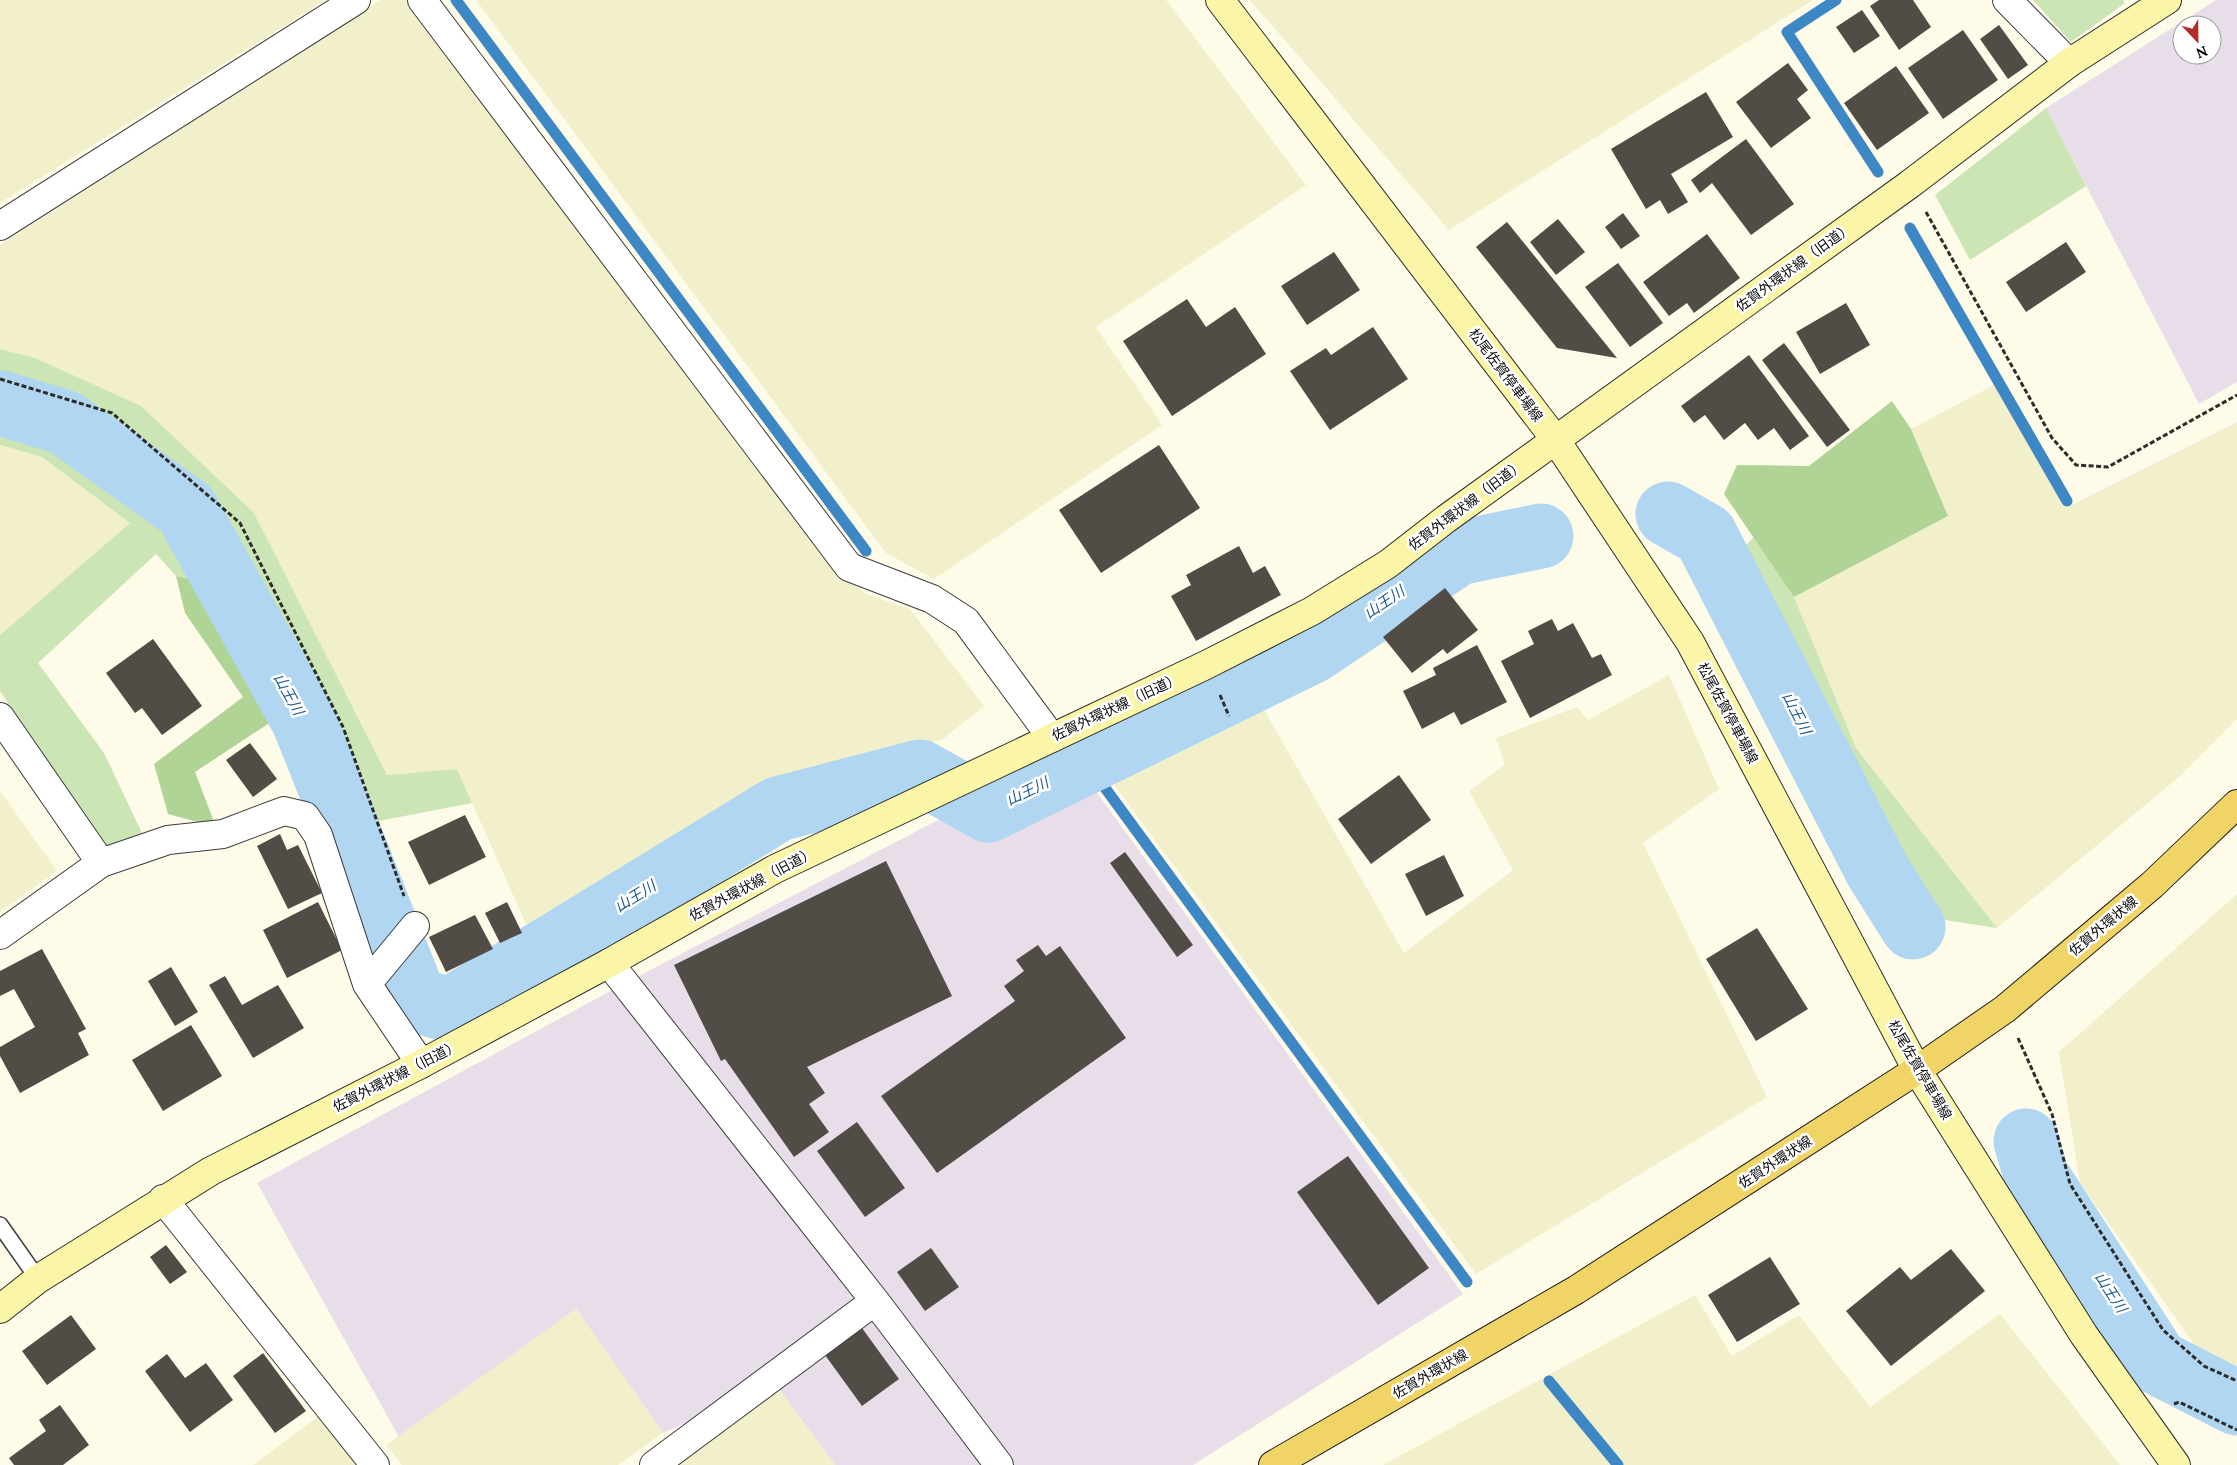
<svg xmlns="http://www.w3.org/2000/svg" width="2237" height="1465" viewBox="0 0 2237 1465" font-family="Lora,'Noto Sans JP',serif">
	<style>
		.industrial { fill: #e8dee9; fill-rule: evenodd }
		.farmland { fill: #f1f0cb }
		.green { fill: #cce5b5 }
		.forest { fill: #afd496 }
		.lines { fill: none; stroke-linecap: round; stroke-linejoin: round }
		.stream { stroke: #3c87c4; stroke-width: 11 }
		.river { stroke: #b1d6f2; stroke-width: 65 }
		.building { fill: #524c47 }
		.lane-casing { stroke: #3d3d3d; stroke-width: 18 }
		.street-casing { stroke: #3d3d3d; stroke-width: 30 }
		.secondary-casing { stroke: #2c2c2c; stroke-width: 30 }
		.primary-casing { stroke: #1b1b1b; stroke-width: 30 }
		.path { stroke: #2c2c2c; stroke-width: 3; stroke-dasharray: 5 2.5; stroke-linecap: butt }
		.lane { stroke: #fff; stroke-width: 15 }
		.street { stroke: #fff; stroke-width: 28 }
		.secondary { stroke: #faf5a7; stroke-width: 28 }
		.primary { stroke: #f0d566; stroke-width: 28 }
		.labels { text-anchor: middle; dominant-baseline: central; stroke-width: 5; stroke-linejoin: round; paint-order: stroke }
		.street-label { font-size: 14px; fill: #0a0a0a; stroke: #fff }
		.water-label { font-size: 15px; font-style: italic; fill: #1d5993; stroke: #fff }
	</style>
	<rect width="100%" height="100%" fill="#fefbe9"/>
	<!-- industrial -->
	<path class="industrial" d="M2216 0H2237V382L2199 404 2046 108ZM2182 25H2212V55H2182Z
		M1089 782 1463 1294 1193 1465H835L775 1384 663 1433 576 1309 399 1437 257 1183 614 989 942 818 974 836Z"/>
	<!-- farmland -->
	<path class="farmland" d="M0 0H326L0 203Z
		M381 0H408L834 569 868 595 910 609 984 706 943 739 778 778 529 931 457 769 387 775 254 513 35 358 0 349V245Z
		M476 0H1166L1306 185 1096 327 1162 425 934 579 886 553Z
		M1250 0H1813L1449 230Z
		M1994 385 2066 508 2237 422V719L2179 777 1997 928 1856 748 1794 597 1948 516 1911 429Z
		M0 445 42 457 130 523 0 635Z
		M1669 675 1719 789 1643 843 1767 1097 1476 1274 1106 774 1260 703 1404 953 1513 870 1469 791 1505 765 1496 738 1577 707 1588 720Z
		M0 791 57 871 0 912Z
		M2237 894V1366L2196 1347 2080 1183 2059 1052Z
		M1695 1295 1732 1356 1799 1315 1870 1407 2000 1314 2120 1465H1383Z
		M576 1309 663 1433 618 1465H402L386 1445Z
		M775 1384 835 1465H670Z
		M323 1413 363 1465H253Z"/>
	<!-- green -->
	<path class="green" d="M2033 0H2123L2125 3 2071 42Z
		M2046 108 2086 186 1970 260 1935 195Z
		M0 349 35 358 141 406 254 513 387 775 457 769 472 803 363 824 259 583 205 512 94 420 0 392Z
		M0 413 51 429 176 521 213 584 176 576 156 554 38 663 104 753 142 833 105 847 0 691V635L130 523 42 457 0 445Z
		M1754 537 1794 597 1856 748 1997 928 1938 919 1851 787 1734 558Z"/>
	<!-- forest -->
	<path class="forest" d="M1892 401 1911 429 1948 516 1794 597 1724 494 1737 465 1809 466Z
		M176 576 213 584 277 718 195 772 216 827 168 814 154 764 243 697 185 613Z"/>
	<g class="lines">
		<!-- stream -->
		<path class="stream" d="M456 0 866 551
			M1836 0 1787 32 1878 172
			M1910 228 2067 501
			M1086 762 1467 1282
			M1549 1381 1618 1465"/>
		<!-- river -->
		<path class="river" d="M0 403 64 422 186 509 304 721 415 1000 450 1010 778 809 920 772 988 810 1312 651 1458 553 1541 536
			M1668 514 1705 535 1877 870 1913 927
			M2026 1141 2036 1175 2157 1362 2237 1403"/>
	</g>
	<!-- building -->
	<path class="building" d="M1879 0H1913L1931 27 1899 50 1870 6Z
		M1862 10 1880 36 1854 53 1836 27Z
		M1999 25 2028 65 2008 79 1980 39Z
		M1963 30 1998 80 1943 119 1908 68Z
		M1788 63 1808 90 1797 99 1811 118 1771 148 1736 102Z
		M1896 66 1929 113 1877 150 1844 103Z
		M1706 92 1733 137 1671 174 1688 202 1668 214 1660 200 1646 209 1611 149Z
		M1746 139 1794 204 1751 235 1712 183 1700 193 1691 180Z
		M1623 213 1640 236 1621 249 1605 227Z
		M1558 219 1585 252 1556 275 1530 242Z
		M1507 222 1617 358 1557 348 1476 247Z
		M1707 234 1740 278 1694 313 1687 303 1669 316 1643 282Z
		M2066 242 2086 272 2026 312 2006 282Z
		M1334 252 1360 290 1307 325 1281 286Z
		M1618 263 1663 323 1630 347 1585 287Z
		M1187 299 1206 327 1235 307 1266 354 1172 416 1123 341Z
		M1846 303 1870 345 1820 374 1796 332Z
		M1373 327 1408 379 1330 430 1290 371 1326 348 1331 355Z
		M1784 343 1850 430 1827 447 1762 360Z
		M1749 355 1809 436 1790 450 1774 428 1758 440 1745 423 1724 440 1705 415 1694 423 1681 406Z
		M1159 445 1200 508 1101 573 1059 510Z
		M1239 546 1253 573 1265 566 1281 595 1196 641 1171 596 1191 585 1186 575Z
		M1445 588 1478 630 1447 654 1443 649 1412 673 1383 637Z
		M1552 619 1558 631 1573 623 1592 658 1601 654 1612 675 1530 718 1501 661 1534 644 1528 631Z
		M153 639 202 706 162 735 142 708 135 713 106 673Z
		M1477 645 1507 702 1461 725 1454 712 1422 729 1403 691 1436 675 1433 668Z
		M250 743 277 779 253 797 226 760Z
		M1399 775 1431 820 1371 864 1338 819Z
		M465 815 486 857 429 885 408 842Z
		M280 834 287 850 298 845 322 893 288 909 257 846Z
		M1125 852 1193 945 1177 957 1110 863Z
		M1444 855 1464 896 1426 916 1405 874Z
		M886 861 952 996 807 1067 825 1093 809 1104 829 1132 794 1157 725 1059 721 1061 674 965Z
		M318 902 342 950 287 978 263 930Z
		M507 902 522 933 500 943 485 913Z
		M475 915 493 949 446 972 429 937Z
		M1757 928 1808 1009 1756 1041 1706 959Z
		M1038 945 1046 956 1060 946 1126 1038 937 1173 881 1096 1015 1001 1004 986 1024 971 1016 960Z
		M42 949 86 1029 78 1033 89 1055 20 1093 0 1056V1047L35 1027 14 989 0 996V971Z
		M171 967 198 1012 175 1026 148 981Z
		M225 976 242 1005 278 985 304 1028 253 1058 209 985Z
		M191 1025 222 1076 163 1111 132 1060Z
		M857 1122 905 1188 865 1217 817 1151Z
		M1348 1156 1429 1268 1378 1305 1297 1192Z
		M166 1245 187 1272 170 1284 150 1257Z
		M931 1248 959 1287 925 1311 897 1272Z
		M1951 1249 1985 1291 1891 1366 1846 1311 1900 1267 1911 1280Z
		M1770 1257 1800 1304 1737 1342 1708 1295Z
		M71 1315 96 1349 47 1385 22 1351Z
		M862 1328 899 1379 862 1406 825 1355Z
		M263 1353 306 1411 275 1433 233 1376Z
		M167 1354 185 1378 206 1363 233 1400 190 1432 145 1371Z
		M60 1405 89 1445 63 1465H14L9 1458 46 1431 39 1420Z"/>
	<g class="lines">
		<!-- lane casing -->
		<g class="lane-casing">
			<path id="lane" d="M0 1225 38 1279"/>
		</g>
		<!-- street casing -->
		<g class="street-casing">
			<path id="street" d="M422 0 849 567 932 599 966 621 1052 738
				M2007 0 2069 63
				M0 226 356 0
				M0 717 101 863
				M0 935 101 863 168 840 223 834 284 811 305 816 318 835 367 984 421 1064
				M609 963 875 1301 999 1465
				M367 984 415 926
				M163 1199 375 1465
				M654 1465 875 1301"/>
		</g>
		<!-- secondary casing -->
		<g class="secondary-casing">
			<path id="secondary" d="M1220 0 1555 439 1690 642 1917 1070 2084 1335 2176 1465
				M0 1309 38 1279 211 1171 421 1064 609 963 775 869 1206 665 1312 611 1388 564 1446 519 1910 184 2069 63 2167 0"/>
		</g>
		<!-- primary casing -->
		<g class="primary-casing">
			<path id="primary" d="M1273 1465 1576 1290 1917 1070 2005 1009 2152 885 2237 804"/>
		</g>
		<!-- path -->
		<path class="path" d="M1926 212 2052 438 2076 465 2108 467 2237 395
			M0 379 112 413 240 523 343 727 404 896
			M1220 695 1229 716
			M2018 1038 2052 1114 2070 1184 2163 1330 2204 1366 2237 1381
			M2174 1404 2179 1402 2237 1430"/>
		<!-- lane -->
		<use href="#lane" class="lane"/>
		<!-- street -->
		<use href="#street" class="street"/>
		<!-- secondary -->
		<use href="#secondary" class="secondary"/>
		<!-- primary -->
		<use href="#primary" class="primary"/>
	</g>
	<g class="labels">
		<!-- street labels -->
		<g class="street-label">
			<text transform="translate(1794 267) rotate(-36)">佐賀外環状線（旧道）</text>
			<text transform="translate(1506 375) rotate(53)">松尾佐賀停車場線</text>
			<text transform="translate(1466 505) rotate(-37)">佐賀外環状線（旧道）</text>
			<text transform="translate(1116 707) rotate(-25)">佐賀外環状線（旧道）</text>
			<text transform="translate(1728 713) rotate(62)">松尾佐賀停車場線</text>
			<text transform="translate(752 884) rotate(-28)">佐賀外環状線（旧道）</text>
			<text transform="translate(2103 926) rotate(-40)">佐賀外環状線</text>
			<text transform="translate(1920 1070) rotate(60)">松尾佐賀停車場線</text>
			<text transform="translate(396 1076) rotate(-27)">佐賀外環状線（旧道）</text>
			<text transform="translate(1775 1162) rotate(-33)">佐賀外環状線</text>
			<text transform="translate(1430 1374) rotate(-30)">佐賀外環状線</text>
		</g>
		<!-- water labels -->
		<g class="water-label">
			<text transform="translate(1384 602) rotate(-34)">山王川</text>
			<text transform="translate(289 694) rotate(61)">山王川</text>
			<text transform="translate(1797 713) rotate(63)">山王川</text>
			<text transform="translate(1027 791) rotate(-26)">山王川</text>
			<text transform="translate(635 896) rotate(-32)">山王川</text>
			<text transform="translate(2111 1292) rotate(57)">山王川</text>
		</g>
	</g>
	<!-- north arrow -->
	<g transform="translate(2197 40) rotate(158)"><circle r="24" fill="#ffffff" stroke="#9d9d9d"/>
	<path d="M0-4L9 19L0 12L-9 19Z" fill="#b02c2c"/>
	<text y="-8" font-size="14" font-weight="bold" text-anchor="middle" fill="#0a0a0a">N</text>
	</g>
</svg>
